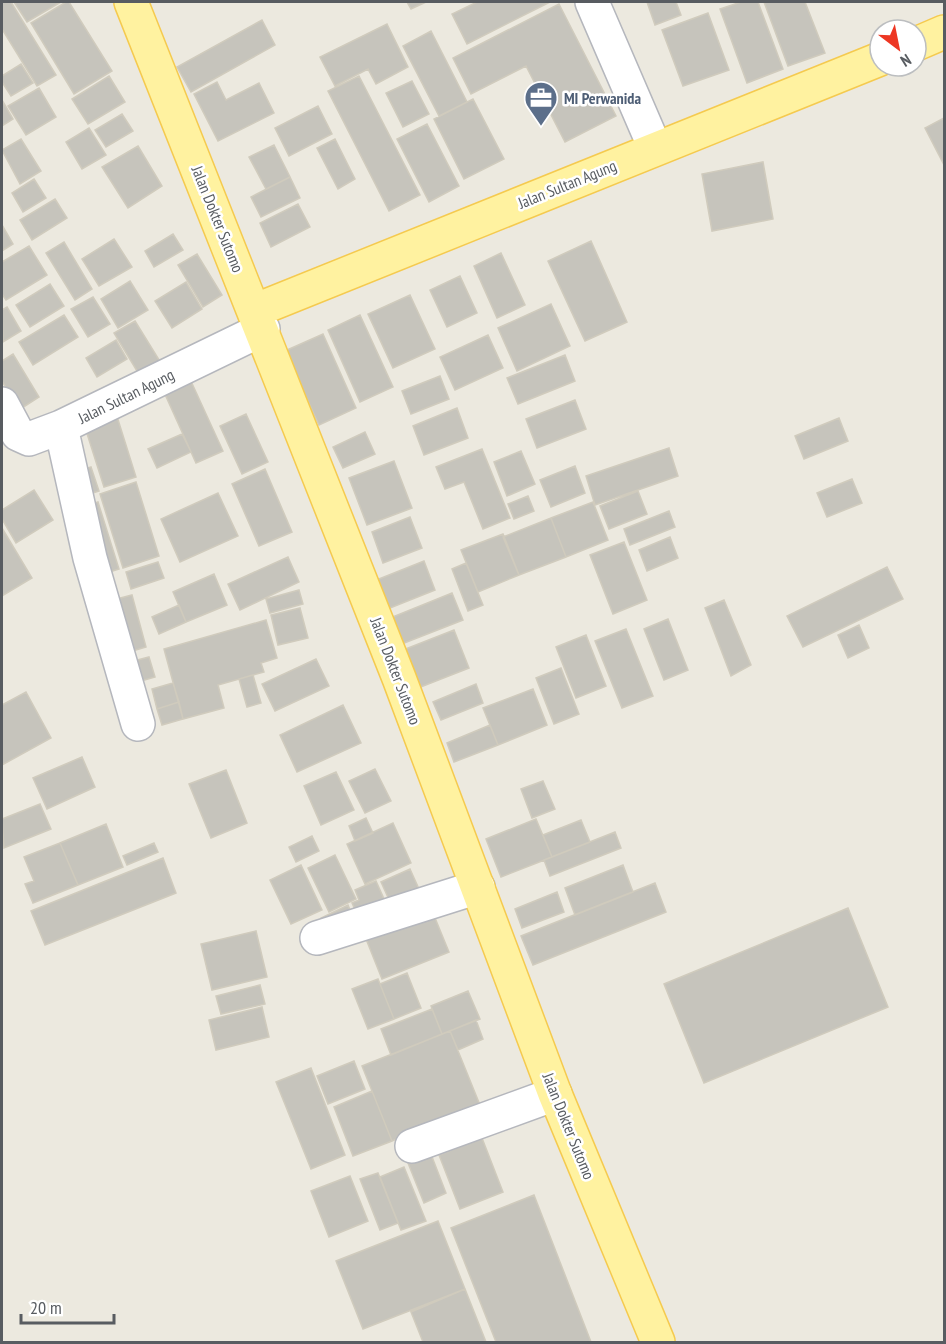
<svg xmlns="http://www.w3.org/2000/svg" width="946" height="1344" viewBox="0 0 946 1344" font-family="'PT Sans Narrow',sans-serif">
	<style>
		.building { fill: #c6c4bc; stroke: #d0cbbd; stroke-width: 1.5 }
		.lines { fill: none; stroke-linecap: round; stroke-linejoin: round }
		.minor-casing { stroke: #b5b7bd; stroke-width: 36 }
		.major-casing { stroke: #f5ca4f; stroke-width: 36 }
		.minor { stroke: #fff; stroke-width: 33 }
		.major { stroke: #fff2a0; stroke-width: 33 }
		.labels { text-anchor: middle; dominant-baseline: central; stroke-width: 5; stroke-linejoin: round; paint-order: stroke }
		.service-label { font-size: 16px; font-weight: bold; fill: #4e5e75; stroke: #fff; text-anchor: start }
		.street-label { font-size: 16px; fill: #585c61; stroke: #fff }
	</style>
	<rect width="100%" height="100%" fill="#ece9df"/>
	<!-- building -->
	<path class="building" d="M2 2H11L56 75 37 86 2 29Z
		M14 2H61L27 22Z
		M66 2H69L112 71 74 94 31 23Z
		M407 2H426L411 9Z
		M477 2H550L467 44 452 14Z
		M647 2H676L681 15 655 25Z
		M741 2H758L783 69 747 83 720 9Z
		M764 2H805L825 53 788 66Z
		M559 4 616 116 565 142 526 66 471 94 453 58Z
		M708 13 729 70 683 86 662 30Z
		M262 20 275 45 191 92 177 67Z
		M387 24 408 67 376 84 368 69 335 86 320 57Z
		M431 31 467 102 439 116 403 46Z
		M21 64 33 83 11 96 2 82V76Z
		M109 76 125 102 88 124 72 99Z
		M359 76 420 195 389 211 328 91Z
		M412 81 429 114 403 127 386 93Z
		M217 82 226 100 259 83 274 113 218 141 194 94Z
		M39 88 56 117 26 135 8 106Z
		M473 99 504 159 464 179 434 119Z
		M2 100 13 119 2 126Z
		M318 106 332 134 289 156 275 128Z
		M122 114 133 131 106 147 95 130Z
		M944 118V165L925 128Z
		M427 124 459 186 429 202 397 139Z
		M89 128 106 155 82 169 66 142Z
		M21 139 41 171 20 184 2 150Z
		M335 139 355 179 338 189 317 148Z
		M274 145 290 177 266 189 249 157Z
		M138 146 162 186 128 208 102 167Z
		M763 162 773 219 712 231 702 174Z
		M290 177 300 198 261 217 251 197Z
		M34 179 46 198 23 212 12 193Z
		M55 199 67 218 32 240 20 220Z
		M298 204 310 227 271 247 260 223Z
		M2 225 13 244 2 251Z
		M173 234 183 250 154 267 145 251Z
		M114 239 132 267 99 286 82 259Z
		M591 241 627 322 585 341 548 261Z
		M64 242 92 289 75 300 46 253Z
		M29 246 47 275 6 300 2 294V262Z
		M501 253 525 305 497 318 474 266Z
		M197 254 222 295 203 307 178 265Z
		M460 276 477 313 447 327 430 290Z
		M130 281 148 310 118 328 101 299Z
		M186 282 202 309 172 328 155 301Z
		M50 284 64 306 30 327 16 305Z
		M410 295 435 349 393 368 368 314Z
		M93 297 110 324 88 337 71 309Z
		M551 304 570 346 517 371 498 328Z
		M7 307 21 331 3 342 2 310Z
		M64 315 78 337 33 365 19 342Z
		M360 315 393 387 360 402 328 330Z
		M135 321 161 363 140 376 114 333Z
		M323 334 356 408 319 425 285 351Z
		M488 335 503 368 455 390 440 357Z
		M116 340 127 359 97 377 86 358Z
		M13 354 39 397 19 410 2 381V361Z
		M565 355 575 381 518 404 507 378Z
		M440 376 449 399 411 414 402 391Z
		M190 379 223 451 196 463 164 392Z
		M575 400 586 429 537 448 526 419Z
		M457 408 468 438 424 455 413 426Z
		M115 410 136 477 104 487 83 421Z
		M246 414 268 462 242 474 220 426Z
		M839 418 848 441 804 459 795 436Z
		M365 432 375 454 343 468 333 447Z
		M182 434 191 452 157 468 148 449Z
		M669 448 678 476 595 505 586 476Z
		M482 449 510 518 483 529 464 482 445 489 436 467Z
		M521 451 535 484 507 496 494 462Z
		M394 461 412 508 367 525 349 478Z
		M575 466 585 493 551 507 540 480Z
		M91 467 99 491 80 497 73 473Z
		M265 469 292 532 259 546 232 484Z
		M852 479 862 503 827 517 817 493Z
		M136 482 159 556 123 568 100 494Z
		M34 490 53 520 16 543 2 519V510Z
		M638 491 647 514 609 529 600 506Z
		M218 493 238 536 180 562 161 519Z
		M528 496 534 511 514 519 508 504Z
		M98 502 119 569 103 574 82 507Z
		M593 502 608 540 566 557 551 518Z
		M669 511 675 527 630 545 624 529Z
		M410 517 422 548 383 563 372 532Z
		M551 518 566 557 519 575 503 537Z
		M2 528 32 578 2 596Z
		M503 534 519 575 478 592 461 550Z
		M670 537 678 558 647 571 639 550Z
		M624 542 647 600 613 614 590 555Z
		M288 557 299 582 240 610 228 584Z
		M424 561 435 590 385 610 374 581Z
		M158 562 164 578 131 589 126 572Z
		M466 563 483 605 468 611 452 569Z
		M887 567 903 599 803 647 787 616Z
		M214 574 227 605 186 622 173 592Z
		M299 590 303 604 270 613 266 599Z
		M452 593 463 620 394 647 383 621Z
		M132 595 146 647 119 655 105 602Z
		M724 600 751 665 731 676 705 608Z
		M179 605 186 622 159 634 152 617Z
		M300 608 308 638 278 645 271 615Z
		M668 619 688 670 664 680 644 629Z
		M266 620 277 658 261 663 264 672 218 685 224 708 183 719 164 649Z
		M859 625 869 648 848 658 838 635Z
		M626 629 653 696 622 708 595 641Z
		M454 630 469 668 413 690 398 652Z
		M586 635 606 686 576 698 556 647Z
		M149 657 155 677 127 685 122 664Z
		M316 659 329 686 275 711 262 684Z
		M561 668 579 714 554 724 536 678Z
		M253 675 261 703 247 707 239 679Z
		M173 683 179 702 157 709 152 689Z
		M476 684 483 703 441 720 433 702Z
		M533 689 547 725 498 745 483 708Z
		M26 692 51 738 2 765V705Z
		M179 702 183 719 162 725 157 709Z
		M343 705 361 743 297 772 280 735Z
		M490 725 498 745 454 762 447 743Z
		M82 757 95 787 47 809 33 778Z
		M375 769 391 801 365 813 349 781Z
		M226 770 247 823 211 838 189 784Z
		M336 772 354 810 321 825 304 786Z
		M543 781 555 809 532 818 521 789Z
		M40 804 51 829 4 848 2 819Z
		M366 818 373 833 355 841 349 826Z
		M536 819 552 857 501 877 486 839Z
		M581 820 590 842 552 857 543 835Z
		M393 823 411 863 365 884 347 844Z
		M106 824 123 867 78 885 60 843Z
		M615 832 621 848 550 876 544 860Z
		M312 836 319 851 296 862 289 847Z
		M60 843 78 885 33 903 25 884 34 881 24 857Z
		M154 843 158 852 127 865 123 856Z
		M335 855 356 899 329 912 308 868Z
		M163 858 176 893 45 945 31 911Z
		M301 865 322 910 291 924 270 880Z
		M623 865 633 892 575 915 565 888Z
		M410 869 424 900 395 913 381 882Z
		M376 881 384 899 356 912 352 903 359 900 355 890Z
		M655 883 666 912 533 965 521 936Z
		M557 892 564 912 522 928 515 909Z
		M348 905 352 915 325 928 321 918Z
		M848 908 888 1007 704 1083 664 984Z
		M433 913 449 952 382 979 366 939Z
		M256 931 267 977 212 990 201 944Z
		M407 973 421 1008 394 1019 380 984Z
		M378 979 394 1019 368 1029 352 989Z
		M260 985 265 1004 221 1014 216 996Z
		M468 991 480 1019 442 1034 431 1006Z
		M262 1007 269 1037 216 1050 209 1020Z
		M432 1009 442 1034 391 1055 381 1029Z
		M476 1020 483 1039 458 1050 450 1031Z
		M450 1031 480 1105 392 1141 362 1066Z
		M354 1061 365 1089 328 1104 317 1076Z
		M311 1068 345 1155 311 1169 276 1082Z
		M372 1091 392 1141 353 1156 334 1107Z
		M482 1138 503 1192 460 1209 439 1155Z
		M429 1149 446 1193 424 1203 406 1158Z
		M404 1167 426 1221 401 1230 380 1177Z
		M378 1173 398 1223 380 1230 360 1179Z
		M350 1176 368 1221 329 1237 311 1191Z
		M534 1195 591 1342H496L451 1228Z
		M438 1221 465 1289 363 1329 336 1261Z
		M465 1289 486 1342H423L411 1312Z"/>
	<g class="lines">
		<!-- minor casing -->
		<g class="minor-casing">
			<path id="minor" d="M592 2 655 148
				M2 404 18 434 29 439 61 427 263 329
				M61 427 90 558 138 724
				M317 938 478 887
				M412 1146 555 1094"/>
		</g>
		<!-- major casing -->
		<g class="major-casing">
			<path id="major" d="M131 2 399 678 555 1094 658 1342
				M916 44 944 32
				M254 311 880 59"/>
		</g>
		<!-- minor -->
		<use href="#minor" class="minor"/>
		<!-- major -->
		<use href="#major" class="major"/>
	</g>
	<!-- icons -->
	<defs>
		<g id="office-pin" transform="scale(1.725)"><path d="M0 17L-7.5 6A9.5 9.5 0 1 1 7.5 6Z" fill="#5c6f8a" stroke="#fff"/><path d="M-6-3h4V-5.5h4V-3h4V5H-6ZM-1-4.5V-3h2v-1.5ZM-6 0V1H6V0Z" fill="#fff"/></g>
	</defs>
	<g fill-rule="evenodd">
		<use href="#office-pin" x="541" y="98"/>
	</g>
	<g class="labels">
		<!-- service labels -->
		<g class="service-label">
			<text x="564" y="98">MI Perwanida</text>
		</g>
		<!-- street labels -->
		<g class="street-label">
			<text transform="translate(567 184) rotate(-22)">Jalan Sultan Agung</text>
			<text transform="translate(218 219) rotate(68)">Jalan Dokter Sutomo</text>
			<text transform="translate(126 396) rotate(-26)">Jalan Sultan Agung</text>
			<text transform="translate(396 671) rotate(69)">Jalan Dokter Sutomo</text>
			<text transform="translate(569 1126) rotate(68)">Jalan Dokter Sutomo</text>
		</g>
	</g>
	<!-- border -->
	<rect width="946" height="1344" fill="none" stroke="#585c61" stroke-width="6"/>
	<!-- north arrow -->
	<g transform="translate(898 48) rotate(148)"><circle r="28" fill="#ffffff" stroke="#bcbec0" stroke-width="1.5"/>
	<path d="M0-4.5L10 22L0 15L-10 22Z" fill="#ed3723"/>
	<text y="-9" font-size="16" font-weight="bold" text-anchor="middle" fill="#585c61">N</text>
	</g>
	<!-- scale -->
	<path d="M21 1314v9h93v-9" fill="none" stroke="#585c61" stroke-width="3"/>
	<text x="30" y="1314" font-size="18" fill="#585c61" stroke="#ffffff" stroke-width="4.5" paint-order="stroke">20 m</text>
</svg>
